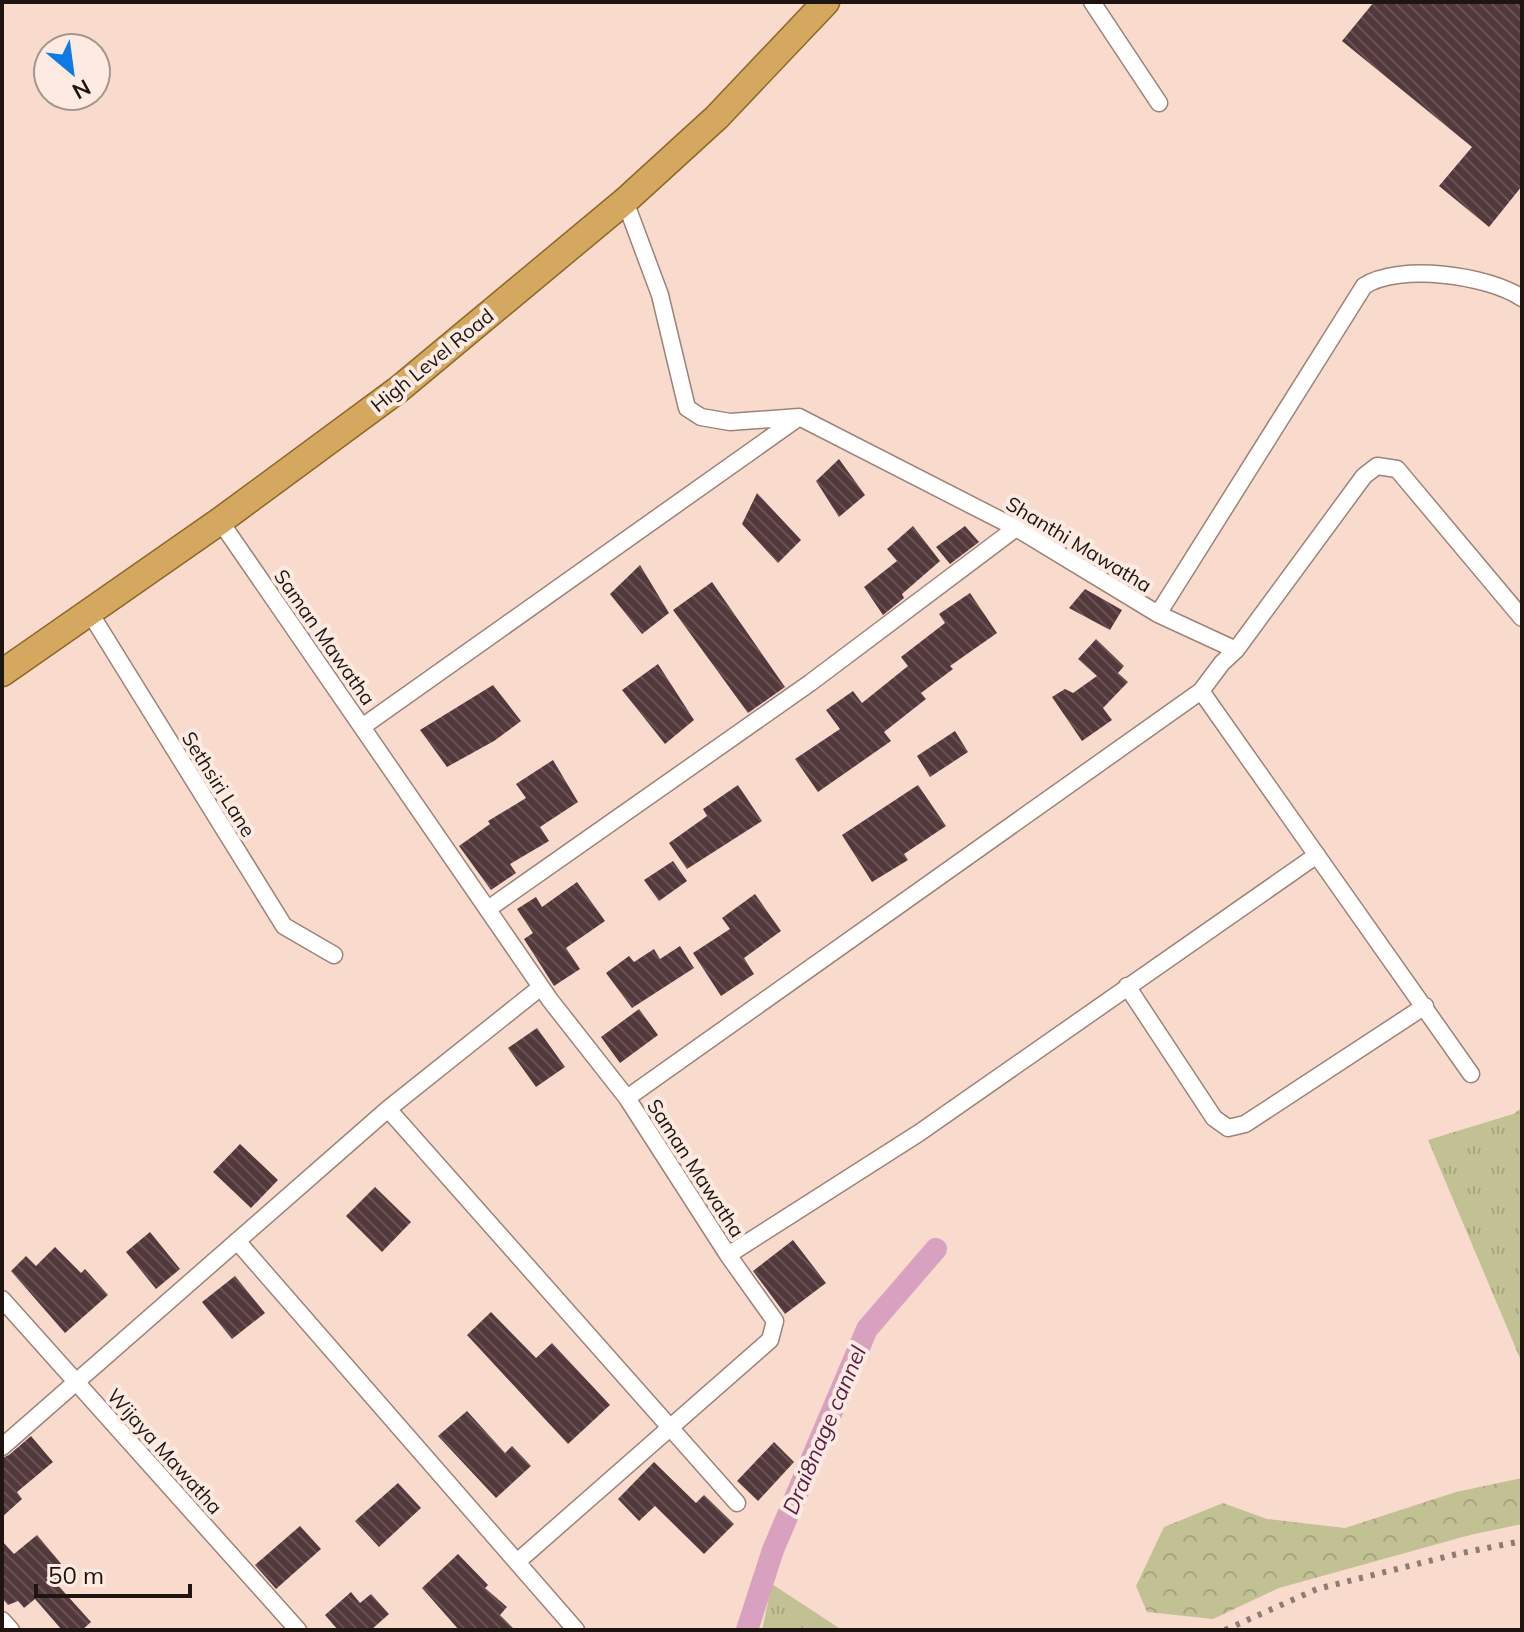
<svg xmlns="http://www.w3.org/2000/svg" width="1524" height="1632" viewBox="0 0 1524 1632" font-family="Mulish,sans-serif">
	<style>
		.grass { fill: url(#grass-tufts) }
		.forest { fill: url(#forest-crowns) }
		.lines { fill: none; stroke-linecap: round; stroke-linejoin: round }
		.canal { stroke: #d7a1bf; stroke-width: 22 }
		.building { fill: url(#building-back-hatch) }
		.minor-casing { stroke: #9d8377; stroke-width: 19 }
		.trunk-casing { stroke: #8e6628; stroke-width: 29 }
		.minor { stroke: #fff; stroke-width: 16 }
		.trunk { stroke: #d4a85e; stroke-width: 26 }
		.rail { stroke: #8f7b72; stroke-width: 6; stroke-dasharray: 4 8; stroke-linecap: butt }
		.labels { text-anchor: middle; dominant-baseline: central; stroke-width: 8; stroke-linejoin: round; paint-order: stroke }
		.street-label { font-size: 20px; fill: #1e1510; stroke: #fdebe3 }
		.water-label { font-size: 22px; font-style: italic; fill: #5a1b43; stroke: #fdebe3 }
	</style>
	<defs>
		<pattern id="grass-tufts" width="24" height="20" patternUnits="userSpaceOnUse" patternTransform="scale(2)"><rect width="24" height="20" fill="#c2c193"/><path d="M3 7l-1-3M5 7V3M7 7l1-3M15 17l-1-3M17 17v-4M19 17l1-3" fill="none" stroke="#a6a57e"/></pattern>
		<pattern id="forest-crowns" width="20" height="18" patternUnits="userSpaceOnUse" patternTransform="scale(2)"><rect width="20" height="18" fill="#c2c193"/><path d="M2 6a3 3 0 1 1 6 0M12 15a3 3 0 1 1 6 0" fill="none" stroke="#a6a57e"/></pattern>
		<pattern id="building-back-hatch" width="6" height="6" patternUnits="userSpaceOnUse" patternTransform="scale(2)"><rect width="6" height="6" fill="#53393b"/><path d="M-1 5l2 2M0 0l6 6M5-1l2 2" fill="none" stroke="#685354"/></pattern>
	</defs>
	<rect width="100%" height="100%" fill="#f9dbce"/>
	<!-- grass -->
	<path class="grass" d="M1522 1108V1363L1428 1140 1513 1114Z
		M772 1584 842 1630H762Z"/>
	<!-- forest -->
	<path class="forest" d="M1522 1478V1524L1470 1535 1279 1588 1213 1619 1147 1612 1136 1586 1164 1527 1223 1503 1267 1519 1345 1528 1456 1492Z"/>
	<g class="lines">
		<!-- canal -->
		<path class="canal" d="M747 1630 773 1550 867 1329 936 1249"/>
	</g>
	<!-- building -->
	<path class="building" d="M1374 2H1522V186L1489 227 1439 186 1472 147 1342 41Z
		M839 459 865 495 839 517 816 481Z
		M757 493 801 540 778 563 742 524Z
		M913 526 940 561 902 594 904 598 883 615 864 587 897 561 887 549Z
		M965 526 979 542 950 564 936 547Z
		M640 565 669 613 642 634 610 594Z
		M712 582 785 687 748 713 673 610Z
		M1085 589 1122 610 1110 630 1069 608Z
		M970 593 997 633 950 666 953 669 921 693 926 699 884 732 891 741 818 792 795 759 840 729 826 710 853 691 862 703 908 666 901 657 945 623 939 614Z
		M1096 639 1124 666 1118 673 1128 682 1103 708 1112 720 1082 741 1052 697 1065 689 1073 693 1097 676 1078 659Z
		M658 664 694 720 665 744 622 690Z
		M493 685 521 721 494 741 447 767 420 730Z
		M955 731 968 752 930 777 917 756Z
		M553 760 578 802 540 827 549 841 510 864 516 873 491 890 459 846 490 824 488 821 526 798 516 784Z
		M738 785 762 821 687 869 669 843 707 816 703 809Z
		M918 785 946 826 904 854 908 860 872 882 842 835Z
		M673 861 687 881 659 901 644 880Z
		M577 882 605 921 566 948 580 969 554 986 524 939 533 933 517 909 536 897 542 907Z
		M755 894 781 931 744 958 754 974 721 996 693 953 730 929 722 918Z
		M680 946 694 968 632 1008 606 973 629 956 634 962 654 949 660 959Z
		M639 1009 658 1035 620 1063 601 1037Z
		M537 1028 565 1067 536 1087 508 1048Z
		M240 1144 278 1180 251 1208 213 1172Z
		M375 1187 411 1222 382 1252 346 1216Z
		M150 1232 180 1269 156 1289 126 1252Z
		M793 1240 826 1283 785 1314 753 1271Z
		M55 1247 81 1273 85 1269 108 1295 65 1333 11 1271 26 1256 36 1266Z
		M235 1276 265 1313 232 1339 202 1302Z
		M491 1312 536 1358 552 1343 610 1405 568 1444 467 1335Z
		M467 1411 505 1453 512 1446 531 1466 496 1498 438 1436Z
		M31 1436 53 1462 17 1492 22 1499 2 1517V1458L9 1455Z
		M774 1442 794 1462 758 1501 737 1481Z
		M654 1462 696 1503 704 1495 734 1524 704 1554 655 1506 639 1521 618 1499Z
		M398 1483 421 1508 379 1547 355 1521Z
		M300 1526 321 1549 276 1589 255 1565Z
		M37 1535 68 1572 55 1582 91 1622 82 1630H62L35 1599 24 1608 18 1601 8 1605 2 1598V1541L14 1554Z
		M458 1554 488 1585 485 1588 507 1607 500 1615 515 1630H459L422 1588Z
		M351 1592 360 1603 371 1594 389 1614 371 1630H338L325 1615Z"/>
	<g class="lines">
		<!-- minor casing -->
		<g class="minor-casing">
			<path id="minor" d="M1092 2 1159 103
				M625 201 660 295 687 408 701 417 730 422 799 417 1016 528 1158 614 1236 650 1364 476 1377 466 1397 469 1522 618
				M220 521 550 1000 627 1098 728 1255 919 1133 1317 855
				M90 613 284 926 334 955
				M1158 614 1364 286C1400 263 1487 275 1522 298
				M1201 691 1471 1074
				M362 727 798 418
				M488 909 810 683 1016 528
				M1127 986 1214 1118 1228 1128 1245 1124 1425 1006
				M627 1098 1201 691 1222 663 1236 650
				M388 1109 737 1503
				M237 1241 576 1630
				M2 1299 298 1630
				M2 1447 388 1109 541 987
				M517 1562 770 1340 775 1321 728 1255
				M2 1620 11 1630"/>
		</g>
		<!-- trunk casing -->
		<g class="trunk-casing">
			<path id="trunk" d="M2 673 220 521 399 389 625 201 717 117 826 2"/>
		</g>
		<!-- minor -->
		<use href="#minor" class="minor"/>
		<!-- trunk -->
		<use href="#trunk" class="trunk"/>
		<!-- rail -->
		<path class="rail" d="M1225 1630 1317 1589 1457 1554 1522 1541"/>
	</g>
	<g class="labels">
		<!-- street labels -->
		<g class="street-label">
			<text transform="translate(432 360) rotate(-39)">High Level Road</text>
			<text transform="translate(1079 544) rotate(31)">Shanthi Mawatha</text>
			<text transform="translate(325 637) rotate(55)">Saman Mawatha</text>
			<text transform="translate(219 784) rotate(58)">Sethsiri Lane</text>
			<text transform="translate(696 1168) rotate(57)">Saman Mawatha</text>
			<text transform="translate(165 1451) rotate(48)">Wijaya Mawatha</text>
		</g>
		<!-- water labels -->
		<g class="water-label">
			<text transform="translate(824 1430) rotate(-67)">Drai8nage cannel</text>
		</g>
	</g>
	<!-- border -->
	<rect width="1524" height="1632" fill="none" stroke="#1e1510" stroke-width="8"/>
	<!-- north arrow -->
	<g transform="translate(72 72) rotate(151)"><circle r="38" fill="#fdebe3" stroke="#a4958f" stroke-width="2"/>
	<path d="M0-6L14 30L0 20L-14 30Z" fill="#0d7be2"/>
	<text y="-12" font-size="22" font-weight="bold" text-anchor="middle" fill="#1e1510">N</text>
	</g>
	<!-- scale -->
	<path d="M36 1584v12h154v-12" fill="none" stroke="#1e1510" stroke-width="4"/>
	<text x="48" y="1584" font-size="24" fill="#1e1510" stroke="#fdebe3" stroke-width="6" paint-order="stroke">50 m</text>
</svg>
